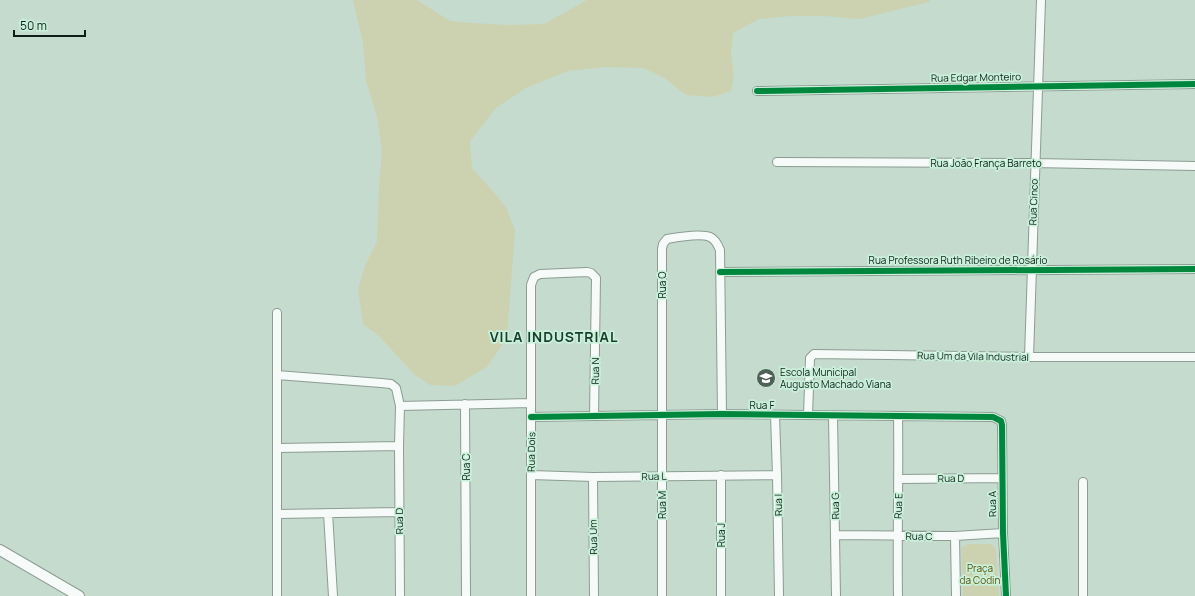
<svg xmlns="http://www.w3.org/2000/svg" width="1195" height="596" viewBox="0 0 1195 596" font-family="Manrope,sans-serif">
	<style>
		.green { fill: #ccd2af }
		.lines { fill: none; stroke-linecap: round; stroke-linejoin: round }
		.minor-casing { stroke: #8c9c93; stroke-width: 10 }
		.tertiary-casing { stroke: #8c9c93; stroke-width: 12 }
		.minor { stroke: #f6faf8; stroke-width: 8 }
		.tertiary { stroke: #f6faf8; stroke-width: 10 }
		.cycleway-casing { stroke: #c9f1da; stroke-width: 8 }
		.cycleway { stroke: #00873e; stroke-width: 6 }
		.labels { text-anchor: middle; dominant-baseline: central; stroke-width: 3.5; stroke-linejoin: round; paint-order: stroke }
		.street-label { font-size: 10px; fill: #0f1e16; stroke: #c9f1da }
		.poi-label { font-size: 10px; fill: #0f1e16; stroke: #c9f1da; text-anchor: start }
		.park-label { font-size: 10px; fill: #5b510a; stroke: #c9f1da }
		.district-label { font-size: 14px; font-weight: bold; letter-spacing: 1px; fill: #193c2b; stroke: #c9f1da }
	</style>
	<rect width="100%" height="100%" fill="#c5dbce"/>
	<!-- green -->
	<path class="green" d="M353 0H417L450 21 472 23 509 25 544 24 587 0H930L929 2 859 19 824 16H791L759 19 733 33 731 54 734 76 731 91 712 97 686 95 666 79 644 68 606 67 568 71 526 88 496 108 470 141 472 168 497 196 507 209 515 230 507 338 487 367 455 386 430 385 415 375 380 337 363 324 358 289 365 266 377 241 379 185 382 150 377 117 366 80 363 43Z
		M968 544H989L992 545 996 549 999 596H963L961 549 963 546Z"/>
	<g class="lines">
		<!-- minor casing -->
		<g class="minor-casing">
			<path id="minor" d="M757 91 1195 84
				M777 162 1034 163 1195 166
				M720 272 1195 269
				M277 313V596
				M1029 357 1041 0
				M277 375 381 383 391 384 396 388 400 406 399 446 400 596
				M465 404 466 596
				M400 406 531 403
				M775 415 777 475 779 596
				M808 415 810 358 814 354 1029 357H1195
				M833 416 836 596
				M531 417 722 414 993 417 1001 421 1002 425 1003 533 1006 596
				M278 448 399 446
				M531 475 593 477 777 475
				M721 475V596
				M593 477 594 596
				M899 479 1002 478
				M328 513 333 596
				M277 514 399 512
				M835 535 955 536 1003 533
				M955 536 956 596
				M531 596V285L534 277 540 274 587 272 591 273 596 278 594 416
				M662 596V249L663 244 667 239C678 237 700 233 710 237 715 239 718 245 720 250L722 414
				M898 596C897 536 899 476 898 416
				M1083 596V482"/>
		</g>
		<!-- tertiary casing -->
		<g class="tertiary-casing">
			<path id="tertiary" d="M0 550 79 596"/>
		</g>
		<!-- minor -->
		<use href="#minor" class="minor"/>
		<!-- tertiary -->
		<use href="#tertiary" class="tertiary"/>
		<!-- cycleway casing -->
		<g class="cycleway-casing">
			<path id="cycleway" d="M757 91 1195 84
				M720 272 1195 269
				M531 417 722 414 993 417 1001 421 1002 425 1003 533 1006 596"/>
		</g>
		<!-- cycleway -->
		<use href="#cycleway" class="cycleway"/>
	</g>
	<!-- icons -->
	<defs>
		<g id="school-disc" transform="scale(1)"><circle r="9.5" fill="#4f6056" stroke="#c9f1da"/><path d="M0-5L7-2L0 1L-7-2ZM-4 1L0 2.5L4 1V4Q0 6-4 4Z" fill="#fff"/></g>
	</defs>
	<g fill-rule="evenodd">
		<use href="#school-disc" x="766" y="378"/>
	</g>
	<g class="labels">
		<!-- street labels -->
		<g class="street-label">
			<text transform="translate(976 77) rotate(-1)">Rua Edgar Monteiro</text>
			<text x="986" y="163">Rua João França Barreto</text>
			<text transform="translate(1033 202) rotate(-88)">Rua Cinco</text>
			<text x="958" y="260">Rua Professora Ruth Ribeiro de Rosário</text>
			<text transform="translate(662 285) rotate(-90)">Rua O</text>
			<text transform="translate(973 356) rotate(1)">Rua Um da Vila Industrial</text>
			<text transform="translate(595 371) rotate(-89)">Rua N</text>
			<text x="762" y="405">Rua F</text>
			<text transform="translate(531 452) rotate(-89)">Rua Dois</text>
			<text transform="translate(466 467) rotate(-90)">Rua C</text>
			<text transform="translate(654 476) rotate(-1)">Rua L</text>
			<text transform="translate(951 478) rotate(-1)">Rua D</text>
			<text transform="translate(992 504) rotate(-91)">Rua A</text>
			<text transform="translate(662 505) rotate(-90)">Rua M</text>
			<text transform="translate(778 505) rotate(-91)">Rua I</text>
			<text transform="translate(835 506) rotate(-91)">Rua G</text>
			<text transform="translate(898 506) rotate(-88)">Rua E</text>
			<text transform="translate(399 521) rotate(-91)">Rua D</text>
			<text transform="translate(721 535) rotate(-90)">Rua J</text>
			<text transform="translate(919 536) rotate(1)">Rua C</text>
			<text transform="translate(593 537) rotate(-91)">Rua Um</text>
		</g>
		<!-- poi labels -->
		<g class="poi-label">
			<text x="780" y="372">Escola Municipal<tspan x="780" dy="12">Augusto Machado Viana</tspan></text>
		</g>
		<!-- park labels -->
		<g class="park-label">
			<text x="980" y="568">Praça<tspan x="980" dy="12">da Codin</tspan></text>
		</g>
		<!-- district labels -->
		<g class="district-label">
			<text x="554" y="336">VILA INDUSTRIAL</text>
		</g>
	</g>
	<!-- scale -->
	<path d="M14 30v6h71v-6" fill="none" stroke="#0f1e16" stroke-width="2"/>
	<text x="20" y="30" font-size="12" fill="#0f1e16" stroke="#c9f1da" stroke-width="3" paint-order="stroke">50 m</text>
</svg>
